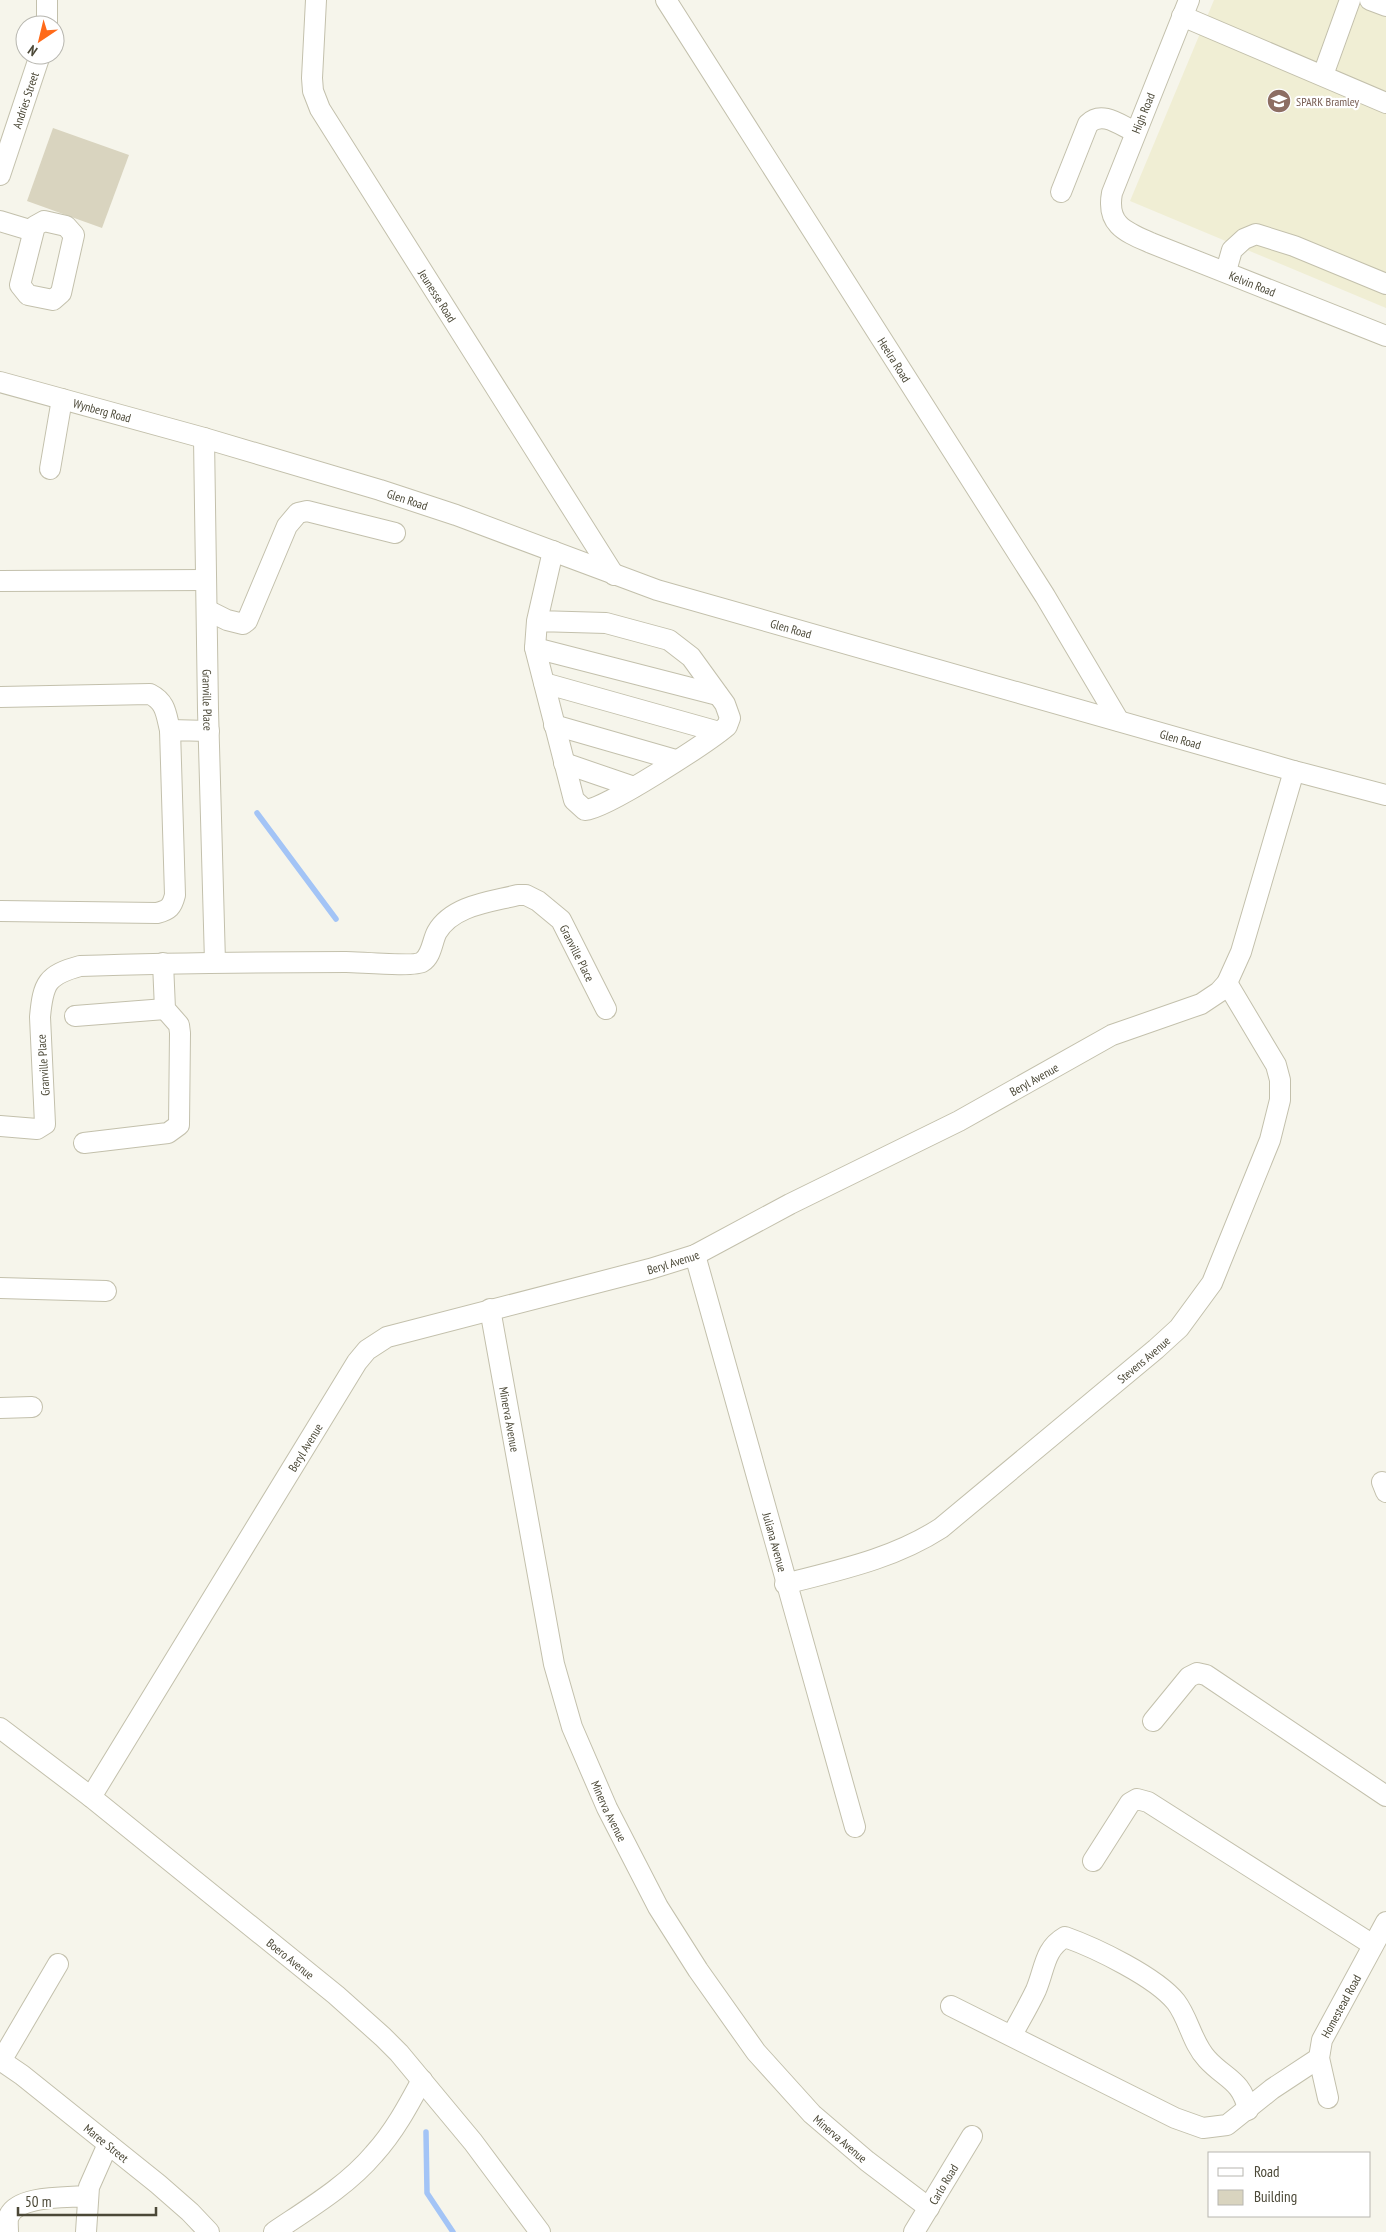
<svg xmlns="http://www.w3.org/2000/svg" width="1386" height="2232" viewBox="0 0 1386 2232" font-family="'PT Sans Narrow',sans-serif">
	<style>
		.education { fill: #f0eed4 }
		.lines { fill: none; stroke-linecap: round; stroke-linejoin: round }
		.stream { stroke: #a3c4f6; stroke-width: 5.5 }
		.building { fill: #d9d4bf }
		.minor-casing { stroke: #c3c0ac; stroke-width: 22 }
		.minor { stroke: #fff; stroke-width: 20 }
		.labels { text-anchor: middle; dominant-baseline: central; stroke-width: 4.5; stroke-linejoin: round; paint-order: stroke }
		.street-label { font-size: 12px; fill: #4b4837; stroke: #fff }
		.education-label { font-size: 12px; fill: #785e54; stroke: #fff; text-anchor: start }
	</style>
	<rect width="100%" height="100%" fill="#f6f5eb"/>
	<!-- education -->
	<path class="education" d="M1214 0H1386V308L1130 201Z"/>
	<g class="lines">
		<!-- stream -->
		<path class="stream" d="M257 813 336 919
			M426 2132 427 2193 453 2232"/>
	</g>
	<!-- building -->
	<path class="building" d="M53 128 129 155 102 228 27 201Z"/>
	<g class="lines">
		<!-- minor casing -->
		<g class="minor-casing">
			<g id="minor">
				<path d="M47 0V25"/>
				<path id="s1" d="M316 0 312 78 313 91 320 109 614 575"/>
				<path id="s2" d="M666 0 1045 596 1119 721"/>
				<path id="s3" d="M1189 0 1112 193C1106 225 1126 232 1151 243L1386 336"/>
				<path d="M1370 0 1386 6"/>
				<path d="M1182 16 1386 103"/>
				<path d="M1323 75 1350 0"/>
				<path id="s4" d="M0 175 40 55"/>
				<path d="M1061 192 1088 124C1102 110 1120 125 1135 132"/>
				<path d="M0 221 33 231"/>
				<path d="M44 221 66 226 74 235 61 293 53 300 28 295 20 285 35 226Z"/>
				<path d="M1226 271 1232 250 1244 239 1256 234 1294 246 1386 284"/>
				<path id="s5" d="M0 382 204 438 380 490 456 515 657 590 1294 771 1386 795"/>
				<path id="s6" d="M204 438 208 710 215 962"/>
				<path d="M50 469 62 399"/>
				<path d="M0 581 206 580"/>
				<path d="M207 610 227 620 243 624 247 621 287 526 298 513 307 511 395 533"/>
				<path d="M537 621 606 623 669 640 691 657 725 704 730 718 727 726C708 742 606 809 585 810L574 800 535 648 537 621 553 551"/>
				<path d="M535 648 718 695"/>
				<path d="M544 683 719 732"/>
				<path d="M0 697 150 694C166 702 166 714 170 730"/>
				<path d="M554 725 676 760"/>
				<path d="M564 763 634 787"/>
				<path d="M0 911 157 913C169 910 172 907 175 895L170 730 209 731"/>
				<path d="M75 1016 165 1009"/>
				<path id="s7" d="M0 1126 37 1129 45 1124 40 1017C43 983 47 975 80 966 168 963 257 962 346 962 359 962 414 967 422 962 432 956 432 941 437 932 453 905 491 902 518 895H526L538 901 561 920 606 1009"/>
				<path d="M84 1143 168 1133 179 1125 180 1033 179 1025 165 1009 163 963"/>
				<path id="s8" d="M695 1255 855 1827"/>
				<path d="M0 1288 106 1291"/>
				<path id="s9" d="M490 1309 554 1664 572 1727 607 1808 658 1907 698 1970 756 2052 812 2114 867 2161 929 2208"/>
				<path d="M0 1408 32 1407"/>
				<path d="M1382 1482 1386 1492"/>
				<path id="s10" d="M785 1584C839 1570 893 1559 941 1528L1156 1349 1179 1328 1212 1283 1270 1140 1280 1100V1080L1276 1065 1227 983"/>
				<path d="M1153 1721 1189 1677 1197 1673 1206 1675 1386 1796"/>
				<path id="s11" d="M0 1728 91 1797 336 1995 383 2037 399 2053 473 2142 540 2232"/>
				<path id="s12" d="M91 1797 357 1362 367 1350 387 1337 650 1269 695 1255 790 1204 959 1121 1112 1035 1201 1004 1219 992 1227 983 1241 952 1294 771"/>
				<path d="M1093 1861 1130 1803 1137 1799 1148 1802 1373 1945"/>
				<path d="M951 2006 1175 2118 1203 2128 1227 2125 1272 2089 1319 2058"/>
				<path d="M1012 2035C1020 2020 1029 2005 1036 1990 1045 1969 1044 1949 1065 1937 1096 1948 1156 1977 1176 2002 1189 2019 1192 2043 1207 2059 1225 2079 1242 2080 1248 2110"/>
				<path id="s13" d="M0 2060 22 2075 158 2184 190 2212 209 2232"/>
				<path d="M1 2061 58 1964"/>
				<path id="s14" d="M1328 2098 1319 2058 1322 2040 1386 1922"/>
				<path d="M8 2232C8 2227 7 2220 9 2216 18 2195 66 2198 87 2196"/>
				<path d="M86 2232 89 2187 108 2144"/>
				<path d="M274 2232C308 2209 347 2186 374 2154 394 2132 408 2106 422 2080"/>
				<path id="s15" d="M914 2232 972 2136"/>
			</g>
		</g>
		<!-- minor -->
		<use href="#minor" class="minor"/>
	</g>
	<!-- icons -->
	<defs>
		<g id="school-disc" transform="scale(1.25)"><circle r="9.5" fill="#8d6e63" stroke="#fff"/><path d="M0-5L7-2L0 1L-7-2ZM-4 1L0 2.5L4 1V4Q0 6-4 4Z" fill="#fff"/></g>
	</defs>
	<g fill-rule="evenodd">
		<use href="#school-disc" x="1279" y="101"/>
	</g>
	<g class="labels">
		<!-- street labels -->
		<g class="street-label">
			<text stroke="none"><textPath href="#s4" startOffset="79">Andries Street</textPath></text>
			<text transform="translate(1143 113) rotate(-68)">High Road</text>
			<text stroke="none"><textPath href="#s3" startOffset="388">Kelvin Road</textPath></text>
			<text stroke="none"><textPath href="#s1" startOffset="331">Jeunesse Road</textPath></text>
			<text stroke="none"><textPath href="#s2" startOffset="426">Heelra Road</textPath></text>
			<text stroke="none"><textPath href="#s5" startOffset="106">Wynberg Road</textPath></text>
			<text stroke="none"><textPath href="#s5" startOffset="424">Glen Road</textPath></text>
			<text stroke="none"><textPath href="#s5" startOffset="829">Glen Road</textPath></text>
			<text stroke="none"><textPath href="#s6" startOffset="262">Granville Place</textPath></text>
			<text stroke="none"><textPath href="#s5" startOffset="1234">Glen Road</textPath></text>
			<text stroke="none"><textPath href="#s7" startOffset="782">Granville Place</textPath></text>
			<text transform="translate(43 1065) rotate(-94)">Granville Place</text>
			<text stroke="none"><textPath href="#s12" startOffset="1250">Beryl Avenue</textPath></text>
			<text stroke="none"><textPath href="#s12" startOffset="845">Beryl Avenue</textPath></text>
			<text stroke="none"><textPath href="#s10" startOffset="430">Stevens Avenue</textPath></text>
			<text stroke="none"><textPath href="#s9" startOffset="112">Minerva Avenue</textPath></text>
			<text stroke="none"><textPath href="#s12" startOffset="410">Beryl Avenue</textPath></text>
			<text stroke="none"><textPath href="#s8" startOffset="298">Juliana Avenue</textPath></text>
			<text stroke="none"><textPath href="#s9" startOffset="518">Minerva Avenue</textPath></text>
			<text stroke="none"><textPath href="#s11" startOffset="371">Boero Avenue</textPath></text>
			<text stroke="none"><textPath href="#s14" startOffset="98">Homestead Road</textPath></text>
			<text stroke="none"><textPath href="#s9" startOffset="922">Minerva Avenue</textPath></text>
			<text stroke="none"><textPath href="#s13" startOffset="135">Maree Street</textPath></text>
			<text stroke="none"><textPath href="#s15" startOffset="56">Carlo Road</textPath></text>
		</g>
		<!-- education labels -->
		<g class="education-label">
			<text x="1296" y="101">SPARK Bramley</text>
		</g>
	</g>
	<!-- legend -->
	<rect x="1208" y="2152" width="162" height="65" fill="#ffffff" stroke="#b7b6af"/>
	<rect x="1218" y="2168" width="25" height="8" fill="#ffffff" stroke="#b7b6af"/>
	<text x="1254" y="2177" font-size="15" fill="#4b4837">Road</text>
	<rect x="1218" y="2190" width="25" height="15" fill="#d9d4bf" stroke="#b7b6af"/>
	<text x="1254" y="2202" font-size="15" fill="#4b4837">Building</text>
	<!-- north arrow -->
	<g transform="translate(40 40) rotate(215)"><circle r="24" fill="#ffffff" stroke="#b7b6af"/>
	<path d="M0-4L9 19L0 12L-9 19Z" fill="#ff6a19"/>
	<text y="-8" font-size="14" font-weight="bold" text-anchor="middle" fill="#4b4837">N</text>
	</g>
	<!-- scale -->
	<path d="M18 2207v8h138v-8" fill="none" stroke="#4b4837" stroke-width="2.5"/>
	<text x="25" y="2207" font-size="15" fill="#4b4837" stroke="#ffffff" stroke-width="4" paint-order="stroke">50 m</text>
</svg>
